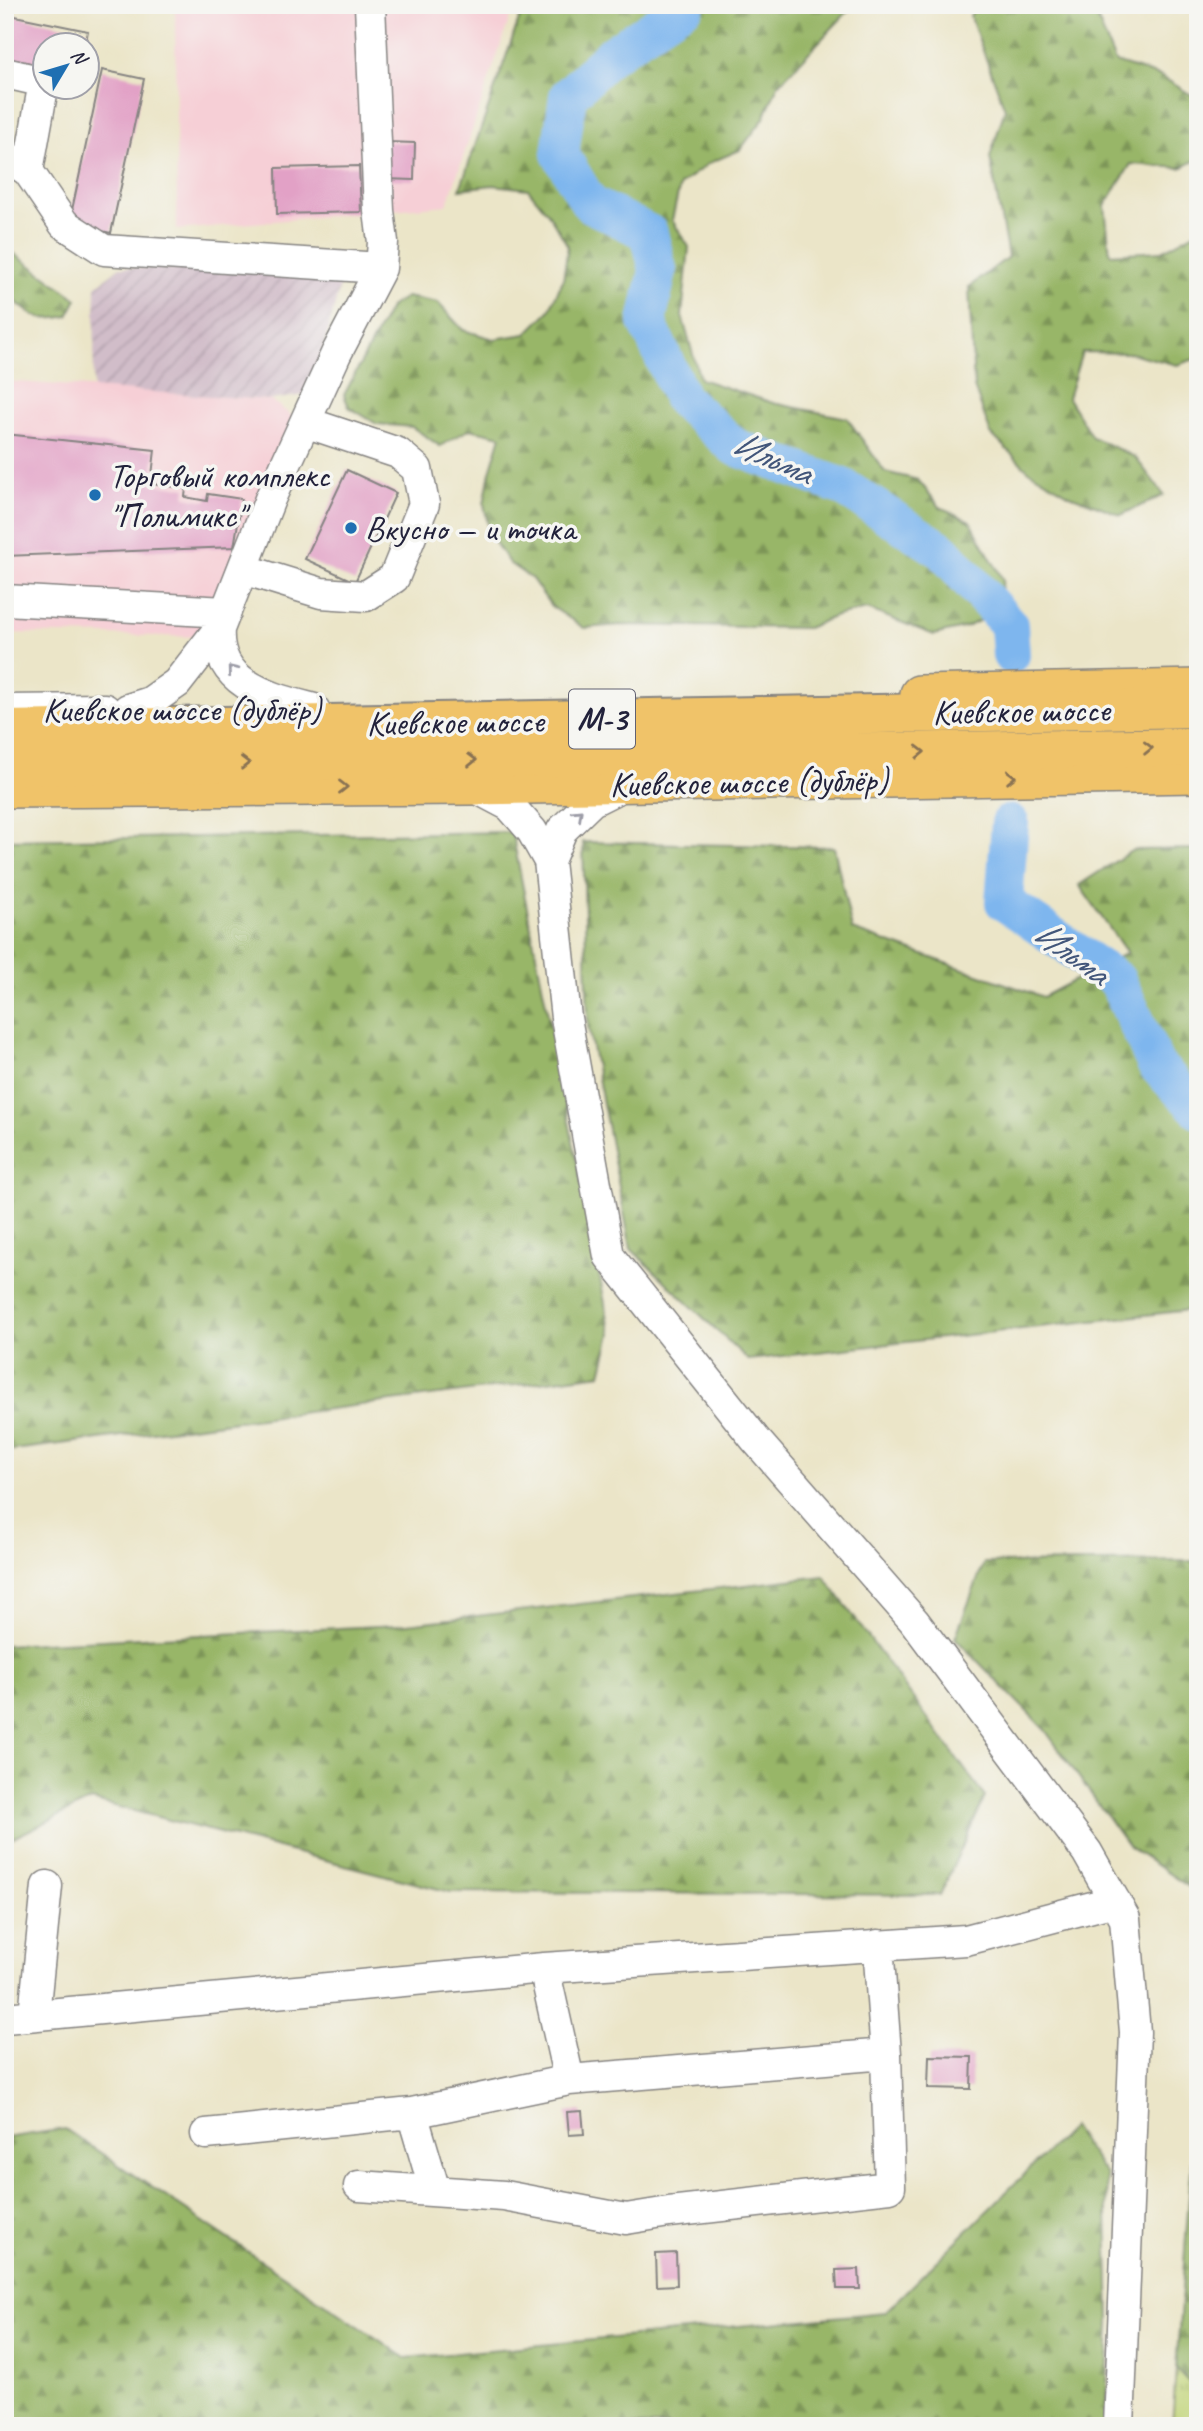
<svg xmlns="http://www.w3.org/2000/svg" width="1203" height="2431" viewBox="0 0 1203 2431" font-family="Caveat,sans-serif">
	<style>
		.built { fill: #f6cfd6 }
		.industrial { fill: url(#industrial-furrows) }
		.grass { fill: url(#grass-tufts); stroke: #727b5a; stroke-width: 2 }
		.forest { fill: url(#forest-firs); stroke: #5d6c52; stroke-width: 2 }
		.lines { fill: none; stroke-linecap: round; stroke-linejoin: round }
		.river { stroke: #7eb6ee; stroke-width: 38 }
		.building { fill: #e2a1c6 }
		.minor-casing { stroke: #868482; stroke-width: 33 }
		.major-casing { stroke: #868482; stroke-width: 40 }
		.highway-casing { stroke: #868482; stroke-width: 42 }
		.minor { stroke: #fff; stroke-width: 30 }
		.major { stroke: #f0c369; stroke-width: 37 }
		.highway { stroke: #f0c369; stroke-width: 38 }
		.oneway { stroke: #9c9ca7 }
		.oneway2 { stroke: #897252 }
		.poi-dot { fill: #1f6fb2; stroke: #f6f6f2; stroke-width: 2.5 }
		.labels { text-anchor: middle; dominant-baseline: central; stroke-width: 7; stroke-linejoin: round; paint-order: stroke }
		.shield { fill: #f6f6f2; stroke: #626272; stroke-width: 2 }
		.shield-label { font-size: 33px; font-weight: bold; fill: #22223b }
		.poi-label { font-size: 35px; fill: #22223b; stroke: #f6f6f2; text-anchor: start }
		.street-label { font-size: 35px; fill: #22223b; stroke: #f6f6f2 }
		.water-label { font-size: 37px; font-style: italic; fill: #42567a; stroke: #f6f6f2 }
	</style>
	<defs>
		<pattern id="industrial-furrows" width="10" height="10" patternUnits="userSpaceOnUse" patternTransform="scale(1.75)"><rect width="10" height="10" fill="#d1bdc9"/><path d="M-1 1l2-2M0 10L10 0M9 11l2-2" fill="none" stroke="#b3a2ae"/></pattern>
		<pattern id="grass-tufts" width="24" height="20" patternUnits="userSpaceOnUse" patternTransform="scale(1.75)"><rect width="24" height="20" fill="#c1d478"/><path d="M3 7l-1-3M5 7V3M7 7l1-3M15 17l-1-3M17 17v-4M19 17l1-3" fill="none" stroke="#a6b669"/></pattern>
		<pattern id="forest-firs" width="22" height="20" patternUnits="userSpaceOnUse" patternTransform="scale(1.75)"><rect width="22" height="20" fill="#98b668"/><path d="M5 1l3.5 6h-7zM16 11l3.5 6h-7z" fill="#7c9457"/></pattern>
	</defs>
	<rect width="100%" height="100%" fill="#f6f6f2"/>
	<filter id="ink" filterUnits="userSpaceOnUse"><feTurbulence type="fractalNoise" baseFrequency=".0143" numOctaves="2"/><feDisplacementMap in="SourceGraphic" scale="14" xChannelSelector="R" yChannelSelector="G"/><feConvolveMatrix kernelMatrix="1 2 1 2 8 2 1 2 1" color-interpolation-filters="sRGB"/></filter>
	<filter id="wash" filterUnits="userSpaceOnUse"><feTurbulence type="fractalNoise" baseFrequency=".00686" numOctaves="4" result="noise"/><feDisplacementMap in="SourceGraphic" scale="28" xChannelSelector="R" yChannelSelector="G"/><feGaussianBlur stdDeviation="1.57" result="paint"/><feColorMatrix in="noise" values="0 0 0 0 0 0 0 0 0 0 0 0 0 0 0 0 0 1.4 0 .05"/><feComposite in="paint" operator="in"/></filter>
	<g filter="url(#wash)">
		<rect width="100%" height="100%" fill="#ebe5c8"/>
		<!-- built -->
		<path class="built" d="M175 5H514L447 205 177 230Z
			M5 381 271 400 295 418 207 637 5 633Z"/>
		<!-- industrial -->
		<path class="industrial" d="M120 267 343 274 311 394 271 400 93 388 96 286Z"/>
		<!-- grass -->
		<path class="grass" d="M1176 2369 1198 2391V2426H1172Z"/>
		<!-- forest -->
		<path class="forest" d="M524 5H854L778 85 764 118 740 150 709 163 680 185 672 220 689 247 682 316 700 379 773 403 847 418 885 472 918 480 940 507 970 521 1003 580 996 612 967 627 934 635 867 609 836 616 807 628 621 625 584 628 551 606 532 579 509 563 490 535 484 504 490 472 501 436 470 429 440 446 412 427 377 424 349 407 344 395 391 306 406 297 438 303 463 330 494 339 526 334 549 311 563 280 568 246 548 213 528 189 493 185 460 189Z
			M976 5H1096L1098 20 1115 62 1162 77 1198 99V159L1181 168 1131 164 1105 206 1110 254 1162 251 1198 231V358L1177 365 1130 353 1082 352 1068 398 1092 437 1135 457 1164 495 1121 515 1070 495 1028 470 991 434 974 387 969 287 1008 257 990 157 1005 109 970 16Z
			M5 247 77 299 68 316C42 322 33 318 14 300L5 304Z
			M512 832 611 1334 601 1374 5 1451V840Z
			M583 842 834 847 852 930 1043 997 1127 953 1079 885 1133 850 1198 849V1309L748 1360 631 1249 588 1026Z
			M1198 1561V1893L1129 1847 1045 1730 955 1638 984 1563Z
			M824 1576 985 1797 940 1895 450 1892 91 1800 5 1842V1645L398 1625Z
			M1198 2078V2391L1176 2369Z
			M1072 2127 1106 2175 1110 2322 1105 2426H5V2138L65 2129 406 2358 885 2312Z"/>
		<g class="lines">
			<!-- river -->
			<path class="river" d="M686 5 611 55 568 96 560 154 590 204 649 233 658 270 647 322 682 399 735 447 843 487 943 551 1009 625 1011 655
				M1010 823 1004 902 1117 980 1156 1065 1198 1109"/>
		</g>
		<g id="blocks">
			<!-- building -->
			<path class="building" d="M5 14 88 31 85 46H46V66L5 58Z
				M102 70 144 79 111 233 69 224Z
				M386 142 415 143 414 180 385 179Z
				M359 166 361 212 277 214 276 168Z
				M5 434 155 450 151 484 186 488 185 497 207 501 208 494 242 499 234 547 5 556Z
				M347 470 396 493 355 582 305 559Z
				M929 2056 972 2057 971 2089 928 2088Z
				M582 2111 584 2134 569 2135 567 2112Z
				M676 2253 677 2285 657 2286 656 2254Z
				M859 2269 860 2289H837L836 2270Z"/>
		</g>
	</g>
	<g filter="url(#ink)">
		<use href="#blocks" fill-opacity="0" stroke="#868482" stroke-width="2"/>
		<g class="lines">
			<!-- minor casing -->
			<g class="minor-casing">
				<path id="minor" d="M5 73 44 82 28 171
					M5 156 28 171 64 224 104 250 381 268
					M243 569 321 593 366 596 394 578 424 504 417 469 398 453 305 422
					M5 600 226 612
					M219 629C215 685 270 697 314 709
					M128 709 150 702 177 683 219 629 270 499 336 354 381 268 383 242 379 211 370 5
					M5 710 105 709
					M472 786 510 806 532 831 549 861 566 1018 609 1256 755 1439 914 1621 1087 1852 1125 1919 1135 2032 1119 2426
					M549 861 562 830 592 801 626 784
					M544 1968 569 2080
					M34 2015 47 1886
					M5 2018 544 1968 966 1940 1115 1901
					M412 2113 435 2191
					M206 2134 412 2113 569 2080 886 2054
					M359 2186 504 2196 626 2219 669 2212 890 2187 886 2054 878 1945"/>
			</g>
			<!-- major casing -->
			<g class="major-casing">
				<path id="major" d="M919 694 1198 688
					M5 789 472 786 1198 774"/>
			</g>
			<!-- highway casing -->
			<g class="highway-casing">
				<path id="highway" d="M5 730 1198 708
					M5 766 1198 747"/>
			</g>
			<!-- minor -->
			<use href="#minor" class="minor"/>
			<!-- major -->
			<use href="#major" class="major"/>
			<!-- highway -->
			<use href="#highway" class="highway"/>
		</g>
		<!-- one-way arrows -->
		<defs><path id="oneway-chevron" d="M-2-3.5L2.5 0L-2 3.5" fill="none" stroke-width="1.6" stroke-linecap="round" stroke-linejoin="round" transform="scale(1.75)"/></defs>
		<g class="oneway">
			<use href="#oneway-chevron" transform="translate(232 670) rotate(-130)"/>
			<use href="#oneway-chevron" transform="translate(578 814) rotate(-43)"/>
		</g>
		<g class="oneway2">
			<use href="#oneway-chevron" transform="translate(1148 748) rotate(-1)"/>
			<use href="#oneway-chevron" transform="translate(920 752) rotate(-1)"/>
			<use href="#oneway-chevron" transform="translate(472 760) rotate(-1)"/>
			<use href="#oneway-chevron" transform="translate(245 763) rotate(-1)"/>
			<use href="#oneway-chevron" transform="translate(1011 777) rotate(-1)"/>
			<use href="#oneway-chevron" transform="translate(343 787)"/>
		</g>
	</g>
	<!-- markers -->
	<g class="poi-dot">
		<circle cx="95" cy="495" r="7"/>
		<circle cx="351" cy="528" r="7"/>
	</g>
	<g class="labels">
		<!-- shield labels -->
		<rect class="shield" x="569" y="689.5" width="66" height="59" rx="5"/>
		<g class="shield-label">
			<text x="602" y="719">М-3</text>
		</g>
		<!-- poi labels -->
		<g class="poi-label">
			<text x="109" y="475">Торговый комплекс<tspan x="109" dy="40">"Полимикс"</tspan></text>
			<text x="365" y="528">Вкусно — и точка</text>
		</g>
		<!-- street labels -->
		<g class="street-label">
			<text x="182" y="709">Киевское шоссе (дублёр)</text>
			<text transform="translate(1021 711) rotate(-1)">Киевское шоссе</text>
			<text transform="translate(455 722) rotate(-1)">Киевское шоссе</text>
			<text transform="translate(749 782) rotate(-1)">Киевское шоссе (дублёр)</text>
		</g>
		<!-- water labels -->
		<g class="water-label">
			<text transform="translate(773 457) rotate(24)">Ильма</text>
			<text transform="translate(1072 952) rotate(36)">Ильма</text>
		</g>
	</g>
	<!-- margin -->
	<rect width="1203" height="2431" fill="none" stroke="#f6f6f2" stroke-width="28"/>
	<!-- north arrow -->
	<g transform="translate(66 66) rotate(52)"><circle r="33" fill="#f6f6f2" stroke="#a1a1a9" stroke-width="2"/>
	<path d="M0-5L12 26L0 18L-12 26Z" fill="#1f6fb2"/>
	<text y="-10" font-size="19" font-weight="bold" text-anchor="middle" fill="#22223b">N</text>
	</g>
</svg>
